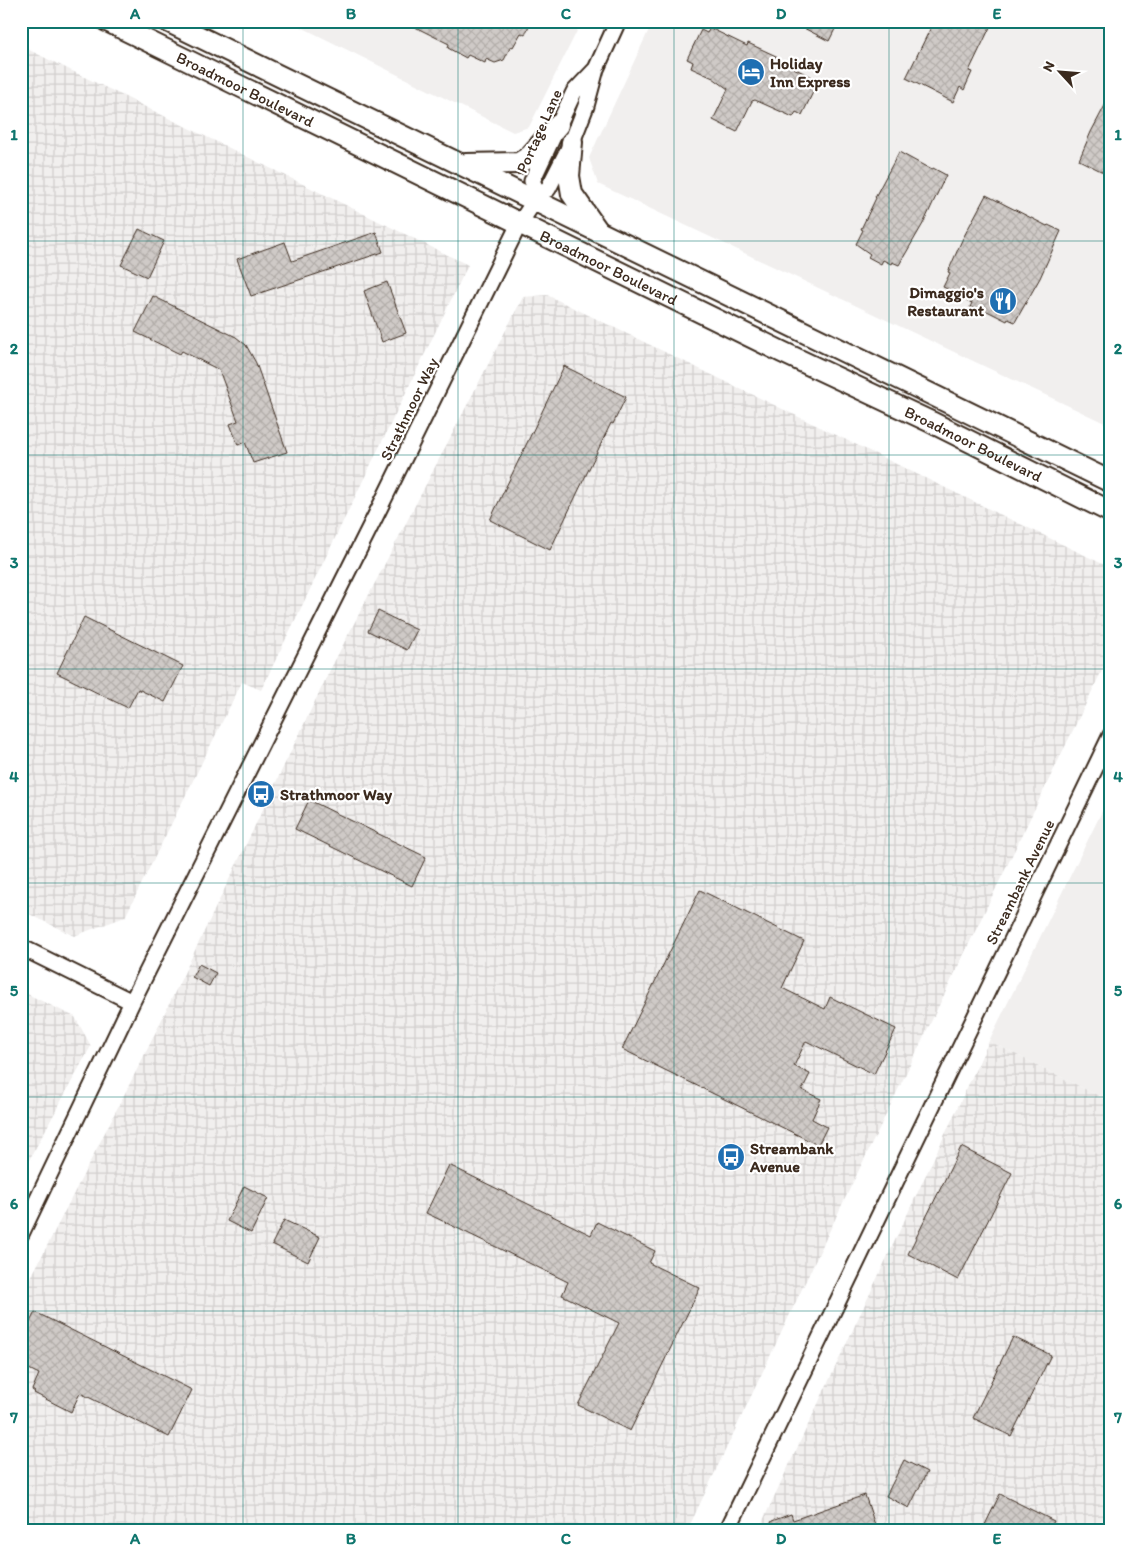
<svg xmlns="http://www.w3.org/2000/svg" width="1132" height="1552" viewBox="0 0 1132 1552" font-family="Itim,sans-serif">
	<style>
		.built { fill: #f1efee }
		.industrial { fill: url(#industrial-grid) }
		.building { fill: url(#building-cross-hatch); stroke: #3b2a1e }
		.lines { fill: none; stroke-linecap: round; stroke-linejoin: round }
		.minor-casing { stroke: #3b2a1e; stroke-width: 19 }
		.secondary-casing { stroke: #3b2a1e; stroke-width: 24 }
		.minor { stroke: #fff; stroke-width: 15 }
		.secondary { stroke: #fff; stroke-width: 20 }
		.grid { fill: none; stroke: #0f766e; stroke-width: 1; stroke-opacity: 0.55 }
		.labels { text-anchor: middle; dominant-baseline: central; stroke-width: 4.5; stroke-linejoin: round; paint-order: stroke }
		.poi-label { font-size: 16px; font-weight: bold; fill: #3b2a1e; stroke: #fff; text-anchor: start }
		.street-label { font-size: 16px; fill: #3b2a1e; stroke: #fff }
		.neatline { fill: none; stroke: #0f766e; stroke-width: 2 }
		.grid-label { font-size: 16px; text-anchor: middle; font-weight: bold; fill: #0f766e }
	</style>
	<defs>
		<pattern id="industrial-grid" width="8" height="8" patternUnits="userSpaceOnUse" patternTransform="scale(1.25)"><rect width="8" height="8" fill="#f1efee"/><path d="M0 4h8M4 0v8" fill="none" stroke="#d0cdcc"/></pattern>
		<pattern id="building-cross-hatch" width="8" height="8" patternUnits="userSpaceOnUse" patternTransform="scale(1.25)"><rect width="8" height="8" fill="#cfcac7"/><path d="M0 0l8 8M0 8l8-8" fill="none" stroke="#b3aeaa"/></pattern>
	</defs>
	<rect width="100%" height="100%" fill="#fff"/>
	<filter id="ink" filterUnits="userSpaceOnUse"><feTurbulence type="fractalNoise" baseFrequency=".02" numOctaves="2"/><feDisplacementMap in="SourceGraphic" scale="10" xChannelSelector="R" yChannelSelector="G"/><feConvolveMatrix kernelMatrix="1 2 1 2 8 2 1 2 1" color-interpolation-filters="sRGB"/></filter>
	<g filter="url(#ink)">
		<!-- built -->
		<path class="built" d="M289 21H582L529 127 513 132Z
			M653 21H1111V426L598 184 589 158Z
			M1111 793V1102L989 1041Z"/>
		<!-- industrial -->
		<path class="industrial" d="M21 46 468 265 261 690 242 682 125 917 74 936 21 910Z
			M547 295 1111 568V652L839 1211 687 1531H21V1297L148 1048 331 668 523 297Z
			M21 991 75 1017 91 1046 21 1175Z
			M989 1041 1111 1102V1531H758Z"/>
		<!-- building -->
		<path class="building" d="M403 21H531L525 35 521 33 513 47 511 46 504 60 495 63 486 59 485 63 468 55 466 58 448 48 449 44Z
			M790 21H839L829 41Z
			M934 21H993L969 71 972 72 964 90 960 87 953 102 906 78Z
			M710 28 747 46 748 43 776 56 775 59 812 77 809 83 816 86 802 115 796 112 793 117 755 100 752 101 737 132 713 120 728 89 713 78 691 68 693 62 687 59 701 30 707 33Z
			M1111 94V176L1079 160 1091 132Z
			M899 152 932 170 933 168 946 175 924 222 899 265 892 262 891 264 883 260 881 264 868 257 870 254 856 244 863 230 861 229 876 198 875 197Z
			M986 195 1047 226 1048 225 1061 231 1040 278 1015 322 1008 319 1007 321 985 310 983 313 970 307 972 303 949 292 950 290 943 287 950 273 948 272 962 240Z
			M139 229 164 241 147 277 121 265Z
			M376 232 383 252 251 296 237 259 285 242 292 261Z
			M387 282 406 333 382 342 364 291Z
			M153 296 236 337 246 345 256 363 287 452 253 463 245 442 238 445 230 424 238 421 219 370 182 351 180 354 135 332Z
			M564 366 626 397 613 424 611 423 550 550 490 520Z
			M378 611 417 630 407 650 368 631Z
			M84 617 183 666 165 702 138 689 128 708 57 673Z
			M309 800 426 857 412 886 295 829Z
			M700 890 804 941 782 988 825 1009 830 997 896 1029 874 1074 806 1041 794 1066 810 1074 802 1090 821 1099 812 1119 827 1127 818 1145 622 1049Z
			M199 964 216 973 209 986 192 977Z
			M961 1147 1012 1173 958 1280 908 1254Z
			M449 1165 591 1235 597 1222 655 1251 649 1263 700 1288 630 1431 578 1405 619 1323 562 1295 568 1282 426 1213Z
			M244 1186 268 1198 251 1233 227 1221Z
			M284 1220 320 1237 308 1262 272 1244Z
			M35 1312 192 1390 169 1437 80 1393 71 1412 34 1393 35 1392 32 1390 39 1374 21 1365V1340Z
			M1013 1337 1051 1355 1011 1436 973 1418Z
			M904 1460 927 1472 909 1508 886 1496Z
			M1000 1494 1054 1521 1049 1531H982Z
			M865 1495 877 1531H767L772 1521 791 1514 793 1520Z"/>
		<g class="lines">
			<!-- minor casing -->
			<g class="minor-casing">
				<path id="minor" d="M538 193 548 189 572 142 586 106 596 69 618 21
					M538 193 532 181 574 92 595 70
					M21 947 132 1002
					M21 1234 132 1002 375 517 519 224 534 202 538 193
					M727 1531 1111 735"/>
			</g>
			<!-- secondary casing -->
			<g class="secondary-casing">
				<g id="secondary">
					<path id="s1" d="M107 21 782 352 931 422 1111 512"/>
					<path d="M167 21 1111 482"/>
					<path d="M572 142 569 176 572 194 598 231"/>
					<path d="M466 164 519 163 530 156 558 125"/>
				</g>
			</g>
			<!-- minor -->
			<use href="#minor" class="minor"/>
			<!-- secondary -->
			<use href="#secondary" class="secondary"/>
		</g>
	</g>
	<!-- grid -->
	<path class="grid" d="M243 21V1531M458 21V1531M674 21V1531M889 21V1531M21 241H1111M21 455H1111M21 669H1111M21 883H1111M21 1097H1111M21 1311H1111"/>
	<!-- icons -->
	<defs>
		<g id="hotel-disc" transform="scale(1.4375)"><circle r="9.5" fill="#1f6fb2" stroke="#fff"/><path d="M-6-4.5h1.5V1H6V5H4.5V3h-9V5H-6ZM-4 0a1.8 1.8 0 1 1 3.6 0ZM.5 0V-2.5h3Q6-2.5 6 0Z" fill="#fff"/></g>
		<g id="restaurant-disc" transform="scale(1.4375)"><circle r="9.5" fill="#1f6fb2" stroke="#fff"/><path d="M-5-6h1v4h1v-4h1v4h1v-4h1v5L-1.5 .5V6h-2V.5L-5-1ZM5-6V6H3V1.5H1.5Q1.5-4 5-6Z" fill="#fff"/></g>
		<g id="bus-disc" transform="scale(1.4375)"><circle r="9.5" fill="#1f6fb2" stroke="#fff"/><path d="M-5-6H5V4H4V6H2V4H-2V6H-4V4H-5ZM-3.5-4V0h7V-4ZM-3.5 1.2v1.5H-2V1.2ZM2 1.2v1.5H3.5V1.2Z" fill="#fff"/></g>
	</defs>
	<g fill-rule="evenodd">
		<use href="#hotel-disc" x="751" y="72"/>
		<use href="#restaurant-disc" x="1003" y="301"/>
		<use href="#bus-disc" x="261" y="794"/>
		<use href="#bus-disc" x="731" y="1157"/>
	</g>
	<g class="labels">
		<!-- poi labels -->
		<g class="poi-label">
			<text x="770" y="63">Holiday<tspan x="770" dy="18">Inn Express</tspan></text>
			<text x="984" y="292" text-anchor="end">Dimaggio's<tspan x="984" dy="18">Restaurant</tspan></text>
			<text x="280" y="794">Strathmoor Way</text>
			<text x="750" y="1148">Streambank<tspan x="750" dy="18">Avenue</tspan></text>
		</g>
		<!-- street labels -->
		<g class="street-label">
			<text stroke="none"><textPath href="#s1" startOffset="154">Broadmoor Boulevard</textPath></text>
			<text transform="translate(539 131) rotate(-66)">Portage Lane</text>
			<text stroke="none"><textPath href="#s1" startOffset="559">Broadmoor Boulevard</textPath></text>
			<text transform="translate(409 409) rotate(-64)">Strathmoor Way</text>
			<text stroke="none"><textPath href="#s1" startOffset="964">Broadmoor Boulevard</textPath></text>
			<text transform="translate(1020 882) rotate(-64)">Streambank Avenue</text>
		</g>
	</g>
	<!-- margin -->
	<rect width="1132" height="1552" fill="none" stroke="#fff" stroke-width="55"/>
	<!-- north arrow -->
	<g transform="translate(1060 72) rotate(296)" stroke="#ffffff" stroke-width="4" paint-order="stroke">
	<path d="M0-4L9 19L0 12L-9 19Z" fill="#3b2a1e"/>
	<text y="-8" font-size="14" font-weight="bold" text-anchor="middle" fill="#3b2a1e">N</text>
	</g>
	<rect x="28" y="28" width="1076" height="1496" class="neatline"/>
	<g class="grid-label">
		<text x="135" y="19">A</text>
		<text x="351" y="19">B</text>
		<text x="566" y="19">C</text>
		<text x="781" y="19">D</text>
		<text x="997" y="19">E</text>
		<text x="14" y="140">1</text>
		<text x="1118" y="140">1</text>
		<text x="14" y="354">2</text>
		<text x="1118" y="354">2</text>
		<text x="14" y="568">3</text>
		<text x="1118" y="568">3</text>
		<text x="14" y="782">4</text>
		<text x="1118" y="782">4</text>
		<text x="14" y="996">5</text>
		<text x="1118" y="996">5</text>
		<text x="14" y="1209">6</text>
		<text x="1118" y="1209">6</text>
		<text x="14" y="1423">7</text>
		<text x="1118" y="1423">7</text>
		<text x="135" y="1544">A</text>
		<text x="351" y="1544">B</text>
		<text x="566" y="1544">C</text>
		<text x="781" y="1544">D</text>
		<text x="997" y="1544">E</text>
	</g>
</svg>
